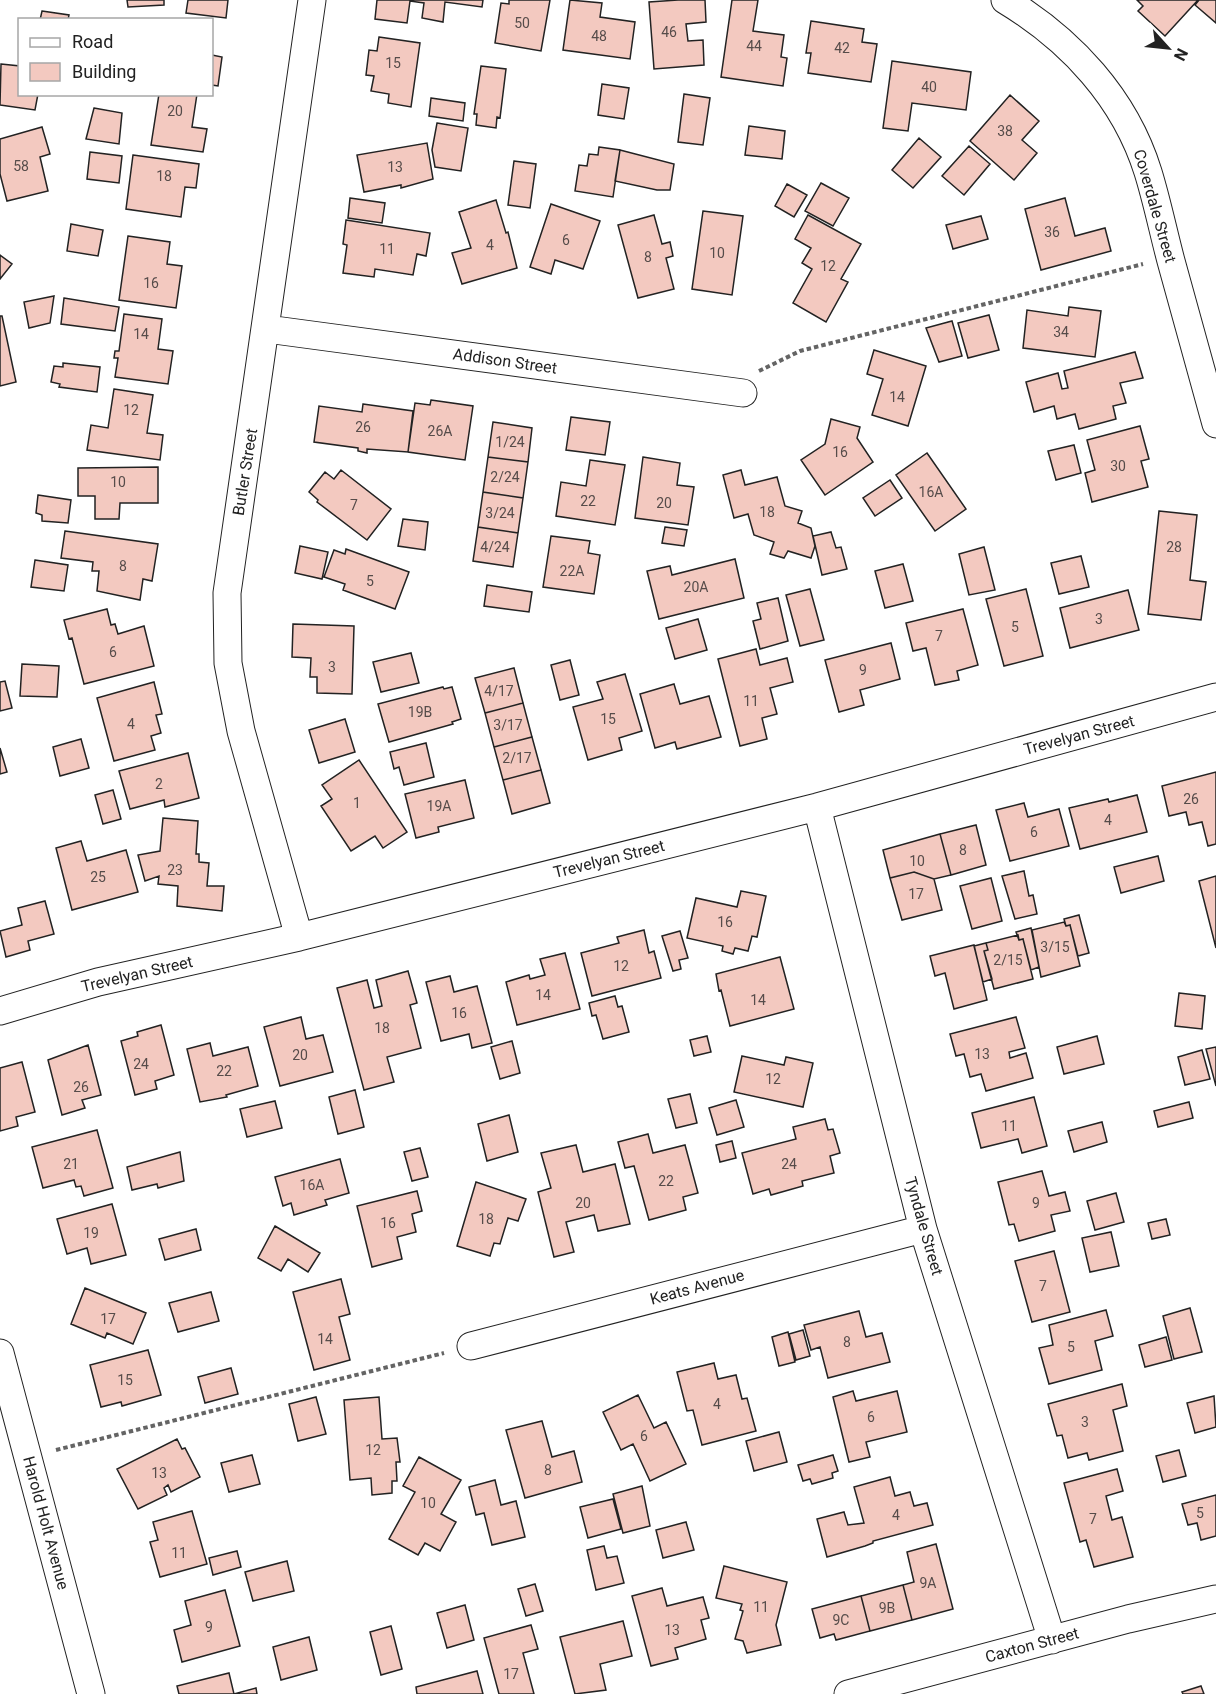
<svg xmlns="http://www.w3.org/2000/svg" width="1216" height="1694" viewBox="0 0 1216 1694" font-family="Roboto,sans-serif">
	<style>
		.building { fill: #f3c9c0; stroke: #222; stroke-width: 1.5 }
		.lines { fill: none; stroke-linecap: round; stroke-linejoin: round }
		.minor-casing { stroke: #222; stroke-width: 29 }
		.path { stroke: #646464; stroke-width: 4; stroke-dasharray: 4.5 3; stroke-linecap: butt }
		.minor { stroke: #fff; stroke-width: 27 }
		.labels { text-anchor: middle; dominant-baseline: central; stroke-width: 4.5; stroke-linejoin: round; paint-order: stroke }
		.number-label { font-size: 14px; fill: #564c4a }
		.street-label { font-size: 16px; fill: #222; stroke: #fff }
	</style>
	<rect width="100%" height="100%" fill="#fff"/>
	<!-- building -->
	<path class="building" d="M127 0H164V5L128 7Z
		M188 0H228L226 18 186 13Z
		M377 0H483L482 7 445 2 443 22 422 18 424 3 410 1 407 23 375 19Z
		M509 0H550L541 51 495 43 501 3 509 4Z
		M570 0 602 3 600 17 635 22 630 59 563 50Z
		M678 0H705L706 22 686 24 688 41 703 40 704 65 654 69 649 2Z
		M732 0H758L753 31 784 35 781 57 787 58 783 86 721 77Z
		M1137 0H1198L1165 36 1138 11 1143 6Z
		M1199 0H1216V23L1195 5Z
		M42 11 69 15 68 20H40Z
		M811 21 864 29 862 42 877 44 871 82 808 73 811 53H806Z
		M379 37 420 43 411 107 388 103 389 94 371 91 374 76 366 75 369 50 377 51Z
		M212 55 222 57 218 86 212 85Z
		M892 61 971 72 966 110 912 103 908 131 883 128Z
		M1 64 20 66V94H38L35 110 0 105Z
		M481 66 506 69 500 118 497 117 496 128 476 125 477 114H474Z
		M602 84 629 88 624 119 598 115Z
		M159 94H197L192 127 207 129 203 152 151 145Z
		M684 94 710 98 703 145 678 142Z
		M1010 95 1039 121 1022 140 1037 153 1014 180 970 141Z
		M431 98 465 103 463 121 429 116Z
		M94 108 122 113 119 144 86 139Z
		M437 123 468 128 461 171 435 167 432 150Z
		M749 126 785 131 782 159 745 155Z
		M42 127 50 154 40 157 48 191 7 201 0 174V139Z
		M919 138 941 157 913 188 892 170Z
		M427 143 433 179 401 188V185L364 192 357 155Z
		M969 146 990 164 964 195 942 176Z
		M599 147 620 150 613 197 575 191 579 165 587 166 589 154 598 155Z
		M620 150 674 164 670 190H657L615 181Z
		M90 152 122 156 119 183 87 179Z
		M133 155 199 164 196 188 185 187 181 217 126 209Z
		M514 161 536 164 530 208 508 205Z
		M821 183 849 198 833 226 805 211Z
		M787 184 807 195 794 217 775 206Z
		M350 198 385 203 382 223 348 218Z
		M1065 198 1075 236 1105 228 1111 251 1041 270 1025 209Z
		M496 200 506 233 508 232 517 268 462 284 452 253 471 248 459 212Z
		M551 204 600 221 583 269 555 260 551 274 530 267Z
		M703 211 743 216 732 295 692 289Z
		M654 215 662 244 670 242 673 256 666 258 674 289 638 298 618 225Z
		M808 215 861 244 841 279 848 282 826 322 793 303 812 269 802 263 811 248 795 239Z
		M981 216 988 239 953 249 946 225Z
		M346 220 430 233 426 256 417 254 413 275 375 269 374 277 343 273 347 245 343 244Z
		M71 224 103 230 98 256 67 251Z
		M128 236 170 242 167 264 182 266 176 308 119 300Z
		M0 255 12 264 0 279Z
		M54 296 50 323 29 328 24 302Z
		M64 298 119 307 115 331 61 324Z
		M1069 307 1101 311 1095 357 1023 348 1027 310 1068 316Z
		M124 314 162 319 158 349 173 351 168 384 115 377 118 358H114L115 351H119Z
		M989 315 999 350 968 358 958 323Z
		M0 316H2L16 382 0 386Z
		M952 321 962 356 939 362 926 328Z
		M874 350 926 366 908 426 872 415 883 379 867 374Z
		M1135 352 1143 378 1120 383 1126 403 1113 406 1116 419 1079 429 1075 414 1057 419 1054 406 1034 412 1026 382 1058 373 1062 389 1068 388 1064 371Z
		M63 363 100 367 97 392 59 387 60 384 51 382 54 366 63 367Z
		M114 389 153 395 147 433 163 435 160 460 87 450 91 425 108 428Z
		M431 400 473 406 465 460 408 452 415 403 430 405Z
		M363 404 413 411 408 452 367 449V453L358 451V448L314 442 319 406 362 412Z
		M571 417 610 422 605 455 566 450Z
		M831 419 860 427 857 438 873 462 825 495 801 460 825 444Z
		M493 422 532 428 528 462 488 457Z
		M1140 426 1149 459 1141 461 1148 487 1092 502 1085 473 1095 470 1087 440Z
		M1074 445 1081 473 1056 480 1048 451Z
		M927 453 966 509 935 531 896 475Z
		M488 457 528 462 523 498 483 492Z
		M643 457 680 463 677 485 694 487 688 525 635 518Z
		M590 460 625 465 615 525 556 516 561 482 586 486Z
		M158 467V503H120L119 519H95V496H78V468Z
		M341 470 391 509 367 540 317 502 318 500 309 492 325 472 334 479Z
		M741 470 745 485 777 477 785 506 802 511 798 523 811 528 815 546 811 558 788 551 784 558 770 554 774 542 754 535 748 514 734 518 723 475Z
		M890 480 902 498 875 516 863 498Z
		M483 492 523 498 518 533 478 527Z
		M38 495 71 500 68 523 42 521V515L36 513Z
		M1159 511 1197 515 1190 580 1206 582 1201 620 1148 614Z
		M403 519 428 522 425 550 398 546Z
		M478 527 518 533 513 567 473 561Z
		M665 527 687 530 684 546 662 543Z
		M65 531 158 544 152 581 143 579 140 600 97 591 99 571H92L93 562 61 558Z
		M831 532 836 548 841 547 847 569 822 575 813 536Z
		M551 536 590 541 588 553 600 555 594 594 543 587Z
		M300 546 328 552 322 579 295 573Z
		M984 547 995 590 969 595 959 554Z
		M346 549 409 572 395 609 343 590 345 584 324 577 334 550 345 554Z
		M1081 556 1089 587 1059 594 1051 563Z
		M735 559 744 598 659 619 647 571 670 566 672 575Z
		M35 560 68 565 64 591 31 587Z
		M903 564 913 601 885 608 875 571Z
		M487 585 532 592 529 612 484 606Z
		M810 589 824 640 800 646 786 595Z
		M1026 589 1043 656 1004 666 986 599Z
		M1128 590 1139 630 1070 648 1060 608Z
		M778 598 788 641 760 649 753 621 761 619 757 603Z
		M107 609 111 625 115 624 118 634 144 626 154 666 84 684 72 638 69 639 64 620Z
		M963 609 978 665 957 671 959 680 935 685 926 648 913 651 906 623Z
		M698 619 707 650 675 659 666 628Z
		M293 624 354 626 352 694 317 693V677H310L311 658 292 657Z
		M891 643 900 679 860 690 864 705 839 712 825 660Z
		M756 649 760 665 787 658 793 682 770 688 777 714 762 718 767 739 740 746 718 659Z
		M411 653 419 683 381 692 373 662Z
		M570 660 579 695 560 700 551 665Z
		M22 664 59 666 57 697 20 696Z
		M514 668 523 703 485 713 475 678Z
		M625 674 642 731 619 738 622 750 588 760 573 707 603 699 597 682Z
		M5 681 12 708 0 711V682Z
		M154 682 162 714 156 715 161 733 151 736 155 750 114 761 97 698Z
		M674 684 680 704 709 696 721 737 677 749 675 742 655 748 640 694Z
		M443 687 444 689 452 687 461 719 452 722 453 724 389 742 378 704Z
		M523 703 532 737 494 747 485 713Z
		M345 719 355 752 319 763 309 730Z
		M532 737 541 770 503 780 494 747Z
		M81 739 89 768 60 776 53 747Z
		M426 743 434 777 404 785 399 767 394 769 390 752Z
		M0 748 7 772 0 774Z
		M188 753 199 798 165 807 164 800 130 809 119 771Z
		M359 760 407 832 383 848 375 836 351 851 321 806 332 799 322 785Z
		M541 770 550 803 512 814 503 780Z
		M1216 772V844L1208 846 1202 822 1189 825 1186 812 1169 816 1162 786Z
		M465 780 474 818 438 827 439 832 416 838 405 794Z
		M113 790 121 819 103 824 95 795Z
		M1137 795 1147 832 1080 849 1069 808 1108 799 1109 802Z
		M1024 803 1028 817 1059 809 1069 846 1010 861 996 810Z
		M163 818 198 821 196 854H199V862L209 863 207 886H224L222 911 177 906 178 886 158 884 159 876 145 881 138 855 160 851Z
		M976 825 986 865 951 875 940 834Z
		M940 834 951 875 934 879 914 872 890 878 883 850Z
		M81 841 87 861 126 850 138 892 72 910 56 848Z
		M1158 856 1164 881 1121 893 1114 867Z
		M1024 871 1029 896 1033 895 1037 914 1015 919 1002 876Z
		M914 872 934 879 942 910 902 920 890 878Z
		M1216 876V948L1199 881Z
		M991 878 1002 921 972 929 960 886Z
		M741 891 766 896 757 937 752 936 748 951 735 948 733 954 722 951 723 946 687 938 696 898 737 907Z
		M45 901 54 934 28 941 30 950 6 957 0 931 22 925 18 908Z
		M1079 915 1089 953 1078 956 1070 925 1066 926 1064 919Z
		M1064 922 1066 926 1070 925 1080 966 1041 977 1032 930Z
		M1031 928 1039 967 1031 970 1023 939 1019 940 1016 932Z
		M644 930 649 953 654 951 661 978 592 996 581 953 619 943 617 937Z
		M680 931 688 958 679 960 681 969 673 971 662 936Z
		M1018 935 1019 940 1023 939 1033 979 994 989 984 951 988 950 986 943Z
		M986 943 988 950 984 951 992 979 983 982 974 946Z
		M974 945 987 1000 954 1009 945 973 935 976 930 956Z
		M565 953 580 1009 517 1025 506 982 529 975 530 979 545 975 540 959Z
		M780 957 794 1009 730 1026 721 990 719 991 716 974Z
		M408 971 417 1003 410 1005 421 1048 387 1057 394 1082 364 1090 337 988 367 980 374 1008 382 1006 376 980Z
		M450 976 454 992 477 986 492 1043 472 1048 469 1034 441 1041 426 982Z
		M1179 993 1205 996 1202 1029 1175 1026Z
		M615 996 618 1007 622 1006 629 1032 603 1039 596 1015 592 1016 589 1003Z
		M301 1017 306 1039 323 1035 333 1072 280 1086 264 1027Z
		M1016 1017 1025 1048 1009 1052 1010 1058 1026 1053 1033 1078 986 1091 981 1074 970 1077 964 1054 956 1056 950 1034Z
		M161 1025 174 1075 155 1081 157 1089 135 1095 121 1041 138 1036 137 1032Z
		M707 1036 711 1052 694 1056 690 1040Z
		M1097 1036 1104 1064 1064 1074 1057 1047Z
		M512 1041 520 1073 500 1079 491 1047Z
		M210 1043 213 1056 248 1047 258 1086 226 1095 227 1097 200 1102 187 1049Z
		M88 1045 101 1095 82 1100 85 1108 62 1115 48 1060Z
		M1216 1047V1086L1206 1049Z
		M1202 1050 1210 1079 1185 1085 1178 1057Z
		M742 1056 784 1065 786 1057 813 1063 803 1107 734 1092Z
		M22 1062 35 1112 16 1117 18 1126 0 1131V1068Z
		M355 1090 364 1127 338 1134 329 1097Z
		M690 1094 697 1123 676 1128 668 1099Z
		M1034 1097 1047 1146 1022 1153 1018 1139 981 1148 972 1113Z
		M736 1100 744 1127 717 1135 709 1108Z
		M275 1101 282 1128 247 1137 240 1109Z
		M1189 1102 1193 1118 1158 1127 1154 1111Z
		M509 1115 518 1152 487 1161 478 1124Z
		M825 1119 828 1130 833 1129 840 1153 830 1156 834 1173 802 1181 803 1186 771 1195 769 1189 753 1194 742 1153 796 1139 793 1127Z
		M1102 1122 1107 1142 1074 1152 1068 1131Z
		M97 1130 113 1188 84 1196 81 1186 76 1187 74 1180 43 1188 32 1147Z
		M648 1134 653 1153 685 1145 698 1193 683 1197 686 1210 649 1220 634 1166 625 1168 618 1142Z
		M732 1141 736 1158 720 1162 716 1145Z
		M576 1145 583 1172 615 1164 630 1224 598 1231 594 1215 566 1222 574 1252 554 1257 538 1192 551 1188 541 1153Z
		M420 1148 428 1177 412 1181 404 1152Z
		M180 1152 184 1181 158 1188 157 1184 132 1190 127 1167Z
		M340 1159 349 1193 325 1200 327 1205 294 1215 291 1203 283 1206 275 1177Z
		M1042 1171 1049 1196 1065 1192 1070 1211 1051 1215 1055 1231 1019 1241 1014 1224 1009 1225 998 1182Z
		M476 1182 526 1199 518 1221 508 1218 500 1244 494 1243 490 1256 457 1246Z
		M417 1191 422 1211 412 1214 416 1232 397 1237 402 1259 372 1267 357 1206Z
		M1116 1193 1124 1222 1095 1230 1087 1201Z
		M112 1204 126 1255 91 1264 87 1248 67 1254 57 1219Z
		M1166 1219 1170 1235 1152 1239 1148 1223Z
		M275 1226 320 1253 308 1272 288 1259 281 1271 258 1258Z
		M196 1229 201 1250 165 1260 159 1239Z
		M1111 1232 1119 1266 1090 1272 1082 1238Z
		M1054 1251 1070 1312 1032 1322 1015 1261Z
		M341 1279 350 1314 339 1317 350 1360 314 1370 293 1292Z
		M85 1288 146 1313 133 1344 107 1333 105 1338 71 1324Z
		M211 1292 219 1321 178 1332 169 1303Z
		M1190 1308 1202 1352 1174 1359 1163 1316Z
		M1106 1310 1113 1336 1095 1341 1102 1370 1049 1384 1039 1348 1053 1345 1049 1325Z
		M859 1311 866 1337 882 1333 890 1362 828 1378 820 1347 811 1350 804 1325Z
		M803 1330 810 1356 796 1360 789 1334Z
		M788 1332 795 1362 779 1366 772 1337Z
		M1166 1337 1172 1360 1145 1367 1139 1345Z
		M148 1350 161 1395 122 1406 121 1402 101 1407 90 1365Z
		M714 1363 718 1379 736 1375 742 1399 747 1398 756 1431 702 1445 693 1410 687 1411 677 1372Z
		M231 1368 238 1394 205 1403 198 1377Z
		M1122 1384 1127 1406 1113 1410 1123 1451 1089 1460 1087 1453 1068 1458 1062 1435 1057 1436 1048 1404Z
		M853 1391 856 1401 897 1391 907 1432 866 1442 870 1457 849 1462 833 1397Z
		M638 1395 654 1428 666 1422 686 1464 650 1481 633 1444 621 1450 603 1412Z
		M1214 1396 1216 1427 1195 1433 1187 1403Z
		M316 1397 326 1434 298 1441 289 1404Z
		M379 1397 382 1439 397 1438 400 1462H396L397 1481H392V1493L372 1495 371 1478 350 1480 344 1400Z
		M542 1421 552 1457 574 1451 582 1482 525 1498 506 1430Z
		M779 1432 787 1462 754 1471 746 1441Z
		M177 1439 182 1449 185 1448 200 1477 171 1492 168 1485 164 1488 167 1495 138 1509 117 1469Z
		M1179 1450 1186 1476 1163 1482 1156 1456Z
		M252 1455 260 1484 229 1492 221 1463Z
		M833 1455 838 1471 832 1473 833 1478 812 1484 810 1479 803 1481 798 1465Z
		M419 1457 461 1480 441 1514 456 1522 440 1551 425 1543 418 1555 389 1539 415 1492 403 1486Z
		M1117 1469 1123 1491 1106 1496 1112 1520 1122 1517 1133 1557 1094 1567 1086 1540 1080 1542 1064 1483Z
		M890 1477 895 1496 910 1492 914 1506 927 1503 933 1525 873 1541V1543L865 1546 827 1557 817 1519 844 1512 848 1525 864 1523 854 1487Z
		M495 1480 501 1505 516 1501 525 1537 492 1545 484 1513 476 1515 469 1487Z
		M642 1486 650 1526 623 1533 613 1494Z
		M1216 1495V1536L1201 1540 1197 1523 1188 1525 1182 1504Z
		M613 1499 621 1529 588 1538 580 1507Z
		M192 1511 207 1564 160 1577 150 1542 158 1540 153 1522Z
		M686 1522 694 1550 663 1558 656 1530Z
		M936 1544 953 1609 912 1620 903 1585 914 1582 907 1552Z
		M604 1546 607 1558 617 1556 624 1583 596 1590 587 1550Z
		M237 1551 241 1567 213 1575 209 1558Z
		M287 1561 294 1591 253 1601 245 1572Z
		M724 1566 787 1582 776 1625 781 1645 747 1653 743 1641 735 1639 743 1611 740 1610 742 1604 716 1598Z
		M535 1584 543 1611 526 1616 518 1589Z
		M903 1585 912 1620 870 1631 861 1596Z
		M662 1588 667 1606 703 1597 709 1618 701 1620 706 1639 675 1648 678 1659 651 1666 632 1596Z
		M225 1590 240 1646 182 1662 174 1630 191 1625 185 1601Z
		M861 1596 870 1631 836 1640 834 1634 820 1638 812 1609Z
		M465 1605 474 1640 447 1648 437 1613Z
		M623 1621 632 1656 600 1664 606 1690 575 1694 560 1637Z
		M531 1625 538 1649 523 1653 534 1694H499L484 1638Z
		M391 1626 402 1669 381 1675 370 1632Z
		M309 1637 317 1670 281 1680 273 1647Z
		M477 1671 483 1694H417L416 1687Z
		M229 1673 234 1694H179L177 1686Z
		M1201 1686 1204 1694H1183L1182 1692Z
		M256 1688 257 1694H234Z"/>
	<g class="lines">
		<!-- minor casing -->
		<g class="minor-casing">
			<path id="minor" d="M1005 0C1071 40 1125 98 1148 172 1157 201 1163 231 1171 261 1186 315 1201 370 1216 424
				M267 329 743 393
				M817 807 923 1229 1052 1640
				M299 937 241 731 228 663 227 593 312 0
				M0 1011 98 982 299 937 817 807 1216 697
				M471 1346 923 1229
				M0 1353 91 1694
				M848 1694 1128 1619 1216 1599"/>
		</g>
		<!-- path -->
		<path class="path" d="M759 371 800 351 1143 264
			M56 1450 444 1353"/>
		<!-- minor -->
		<use href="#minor" class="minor"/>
	</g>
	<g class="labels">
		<!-- number labels -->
		<g class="number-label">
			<text x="522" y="23">50</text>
			<text x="669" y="32">46</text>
			<text x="599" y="36">48</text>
			<text x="754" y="46">44</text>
			<text x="842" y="48">42</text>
			<text x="393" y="63">15</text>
			<text x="929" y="87">40</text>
			<text x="175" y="111">20</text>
			<text x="1005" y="131">38</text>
			<text x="21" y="166">58</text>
			<text x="395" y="167">13</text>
			<text x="164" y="176">18</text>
			<text x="1052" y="232">36</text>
			<text x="566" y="240">6</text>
			<text x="490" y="245">4</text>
			<text x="387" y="249">11</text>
			<text x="717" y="253">10</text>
			<text x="648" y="257">8</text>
			<text x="828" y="266">12</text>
			<text x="151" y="283">16</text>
			<text x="1061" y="332">34</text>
			<text x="141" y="334">14</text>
			<text x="897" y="397">14</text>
			<text x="131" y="410">12</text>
			<text x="363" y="427">26</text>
			<text x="440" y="431">26A</text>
			<text x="510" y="442">1/24</text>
			<text x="840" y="452">16</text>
			<text x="1118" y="466">30</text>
			<text x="505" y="477">2/24</text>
			<text x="118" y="482">10</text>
			<text x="931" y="492">16A</text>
			<text x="588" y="501">22</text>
			<text x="664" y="503">20</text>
			<text x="354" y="505">7</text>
			<text x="767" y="512">18</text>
			<text x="500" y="513">3/24</text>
			<text x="495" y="547">4/24</text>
			<text x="1174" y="547">28</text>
			<text x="123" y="566">8</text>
			<text x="572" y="571">22A</text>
			<text x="370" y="581">5</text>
			<text x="696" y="587">20A</text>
			<text x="1099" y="619">3</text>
			<text x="1015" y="627">5</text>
			<text x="939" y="636">7</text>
			<text x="113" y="652">6</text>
			<text x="332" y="667">3</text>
			<text x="863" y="670">9</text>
			<text x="499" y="691">4/17</text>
			<text x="751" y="701">11</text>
			<text x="420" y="712">19B</text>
			<text x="608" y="719">15</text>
			<text x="131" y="724">4</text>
			<text x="508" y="725">3/17</text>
			<text x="517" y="758">2/17</text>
			<text x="159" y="784">2</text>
			<text x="1191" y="799">26</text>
			<text x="357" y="803">1</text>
			<text x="439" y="806">19A</text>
			<text x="1108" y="820">4</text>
			<text x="1034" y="832">6</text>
			<text x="963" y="850">8</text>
			<text x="917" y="861">10</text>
			<text x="175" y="870">23</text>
			<text x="98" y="877">25</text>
			<text x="916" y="894">17</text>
			<text x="725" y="922">16</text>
			<text x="1055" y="947">3/15</text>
			<text x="1008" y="960">2/15</text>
			<text x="621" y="966">12</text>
			<text x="543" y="995">14</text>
			<text x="758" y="1000">14</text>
			<text x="459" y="1013">16</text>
			<text x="382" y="1028">18</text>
			<text x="982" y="1054">13</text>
			<text x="300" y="1055">20</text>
			<text x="141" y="1064">24</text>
			<text x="224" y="1071">22</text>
			<text x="773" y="1079">12</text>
			<text x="81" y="1087">26</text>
			<text x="1009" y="1126">11</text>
			<text x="71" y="1164">21</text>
			<text x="789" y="1164">24</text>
			<text x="666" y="1181">22</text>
			<text x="312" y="1185">16A</text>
			<text x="583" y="1203">20</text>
			<text x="1036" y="1203">9</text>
			<text x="486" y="1219">18</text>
			<text x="388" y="1223">16</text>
			<text x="91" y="1233">19</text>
			<text x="1043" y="1286">7</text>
			<text x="108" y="1319">17</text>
			<text x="325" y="1339">14</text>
			<text x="847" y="1342">8</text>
			<text x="1071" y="1347">5</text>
			<text x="125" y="1380">15</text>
			<text x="717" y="1404">4</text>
			<text x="871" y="1417">6</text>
			<text x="1085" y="1422">3</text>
			<text x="644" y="1436">6</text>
			<text x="373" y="1450">12</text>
			<text x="548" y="1470">8</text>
			<text x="159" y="1473">13</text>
			<text x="428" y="1503">10</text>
			<text x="1200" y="1513">5</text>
			<text x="896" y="1515">4</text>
			<text x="1093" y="1519">7</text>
			<text x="179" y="1553">11</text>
			<text x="928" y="1583">9A</text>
			<text x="761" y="1607">11</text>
			<text x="887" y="1608">9B</text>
			<text x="841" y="1620">9C</text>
			<text x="209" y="1627">9</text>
			<text x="672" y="1630">13</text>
			<text x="511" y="1674">17</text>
		</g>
		<!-- street labels -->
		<g class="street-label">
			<text transform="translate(1155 206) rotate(74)">Coverdale Street</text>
			<text transform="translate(505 361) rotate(8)">Addison Street</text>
			<text transform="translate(245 472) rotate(-81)">Butler Street</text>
			<text transform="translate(1079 735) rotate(-15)">Trevelyan Street</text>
			<text transform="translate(609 859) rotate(-14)">Trevelyan Street</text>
			<text transform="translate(137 974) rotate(-13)">Trevelyan Street</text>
			<text transform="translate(924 1226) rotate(74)">Tyndale Street</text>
			<text transform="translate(697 1287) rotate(-15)">Keats Avenue</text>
			<text transform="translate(46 1523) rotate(75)">Harold Holt Avenue</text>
			<text transform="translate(1032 1645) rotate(-15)">Caxton Street</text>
		</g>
	</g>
	<!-- legend -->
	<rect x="18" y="18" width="195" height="78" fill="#ffffff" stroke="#a7a7a7" stroke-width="1.5"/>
	<rect x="30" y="38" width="30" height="9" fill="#ffffff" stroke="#a7a7a7" stroke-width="1.5"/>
	<text x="72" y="48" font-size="18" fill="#222222">Road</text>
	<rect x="30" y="63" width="30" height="18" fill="#f3c9c0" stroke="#a7a7a7" stroke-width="1.5"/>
	<text x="72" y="78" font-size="18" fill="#222222">Building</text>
	<!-- north arrow -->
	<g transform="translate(1168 48) rotate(117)" stroke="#ffffff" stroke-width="4.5" paint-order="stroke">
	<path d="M0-4.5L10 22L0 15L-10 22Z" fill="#222222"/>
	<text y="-9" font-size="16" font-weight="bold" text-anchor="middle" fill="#222222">N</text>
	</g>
</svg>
